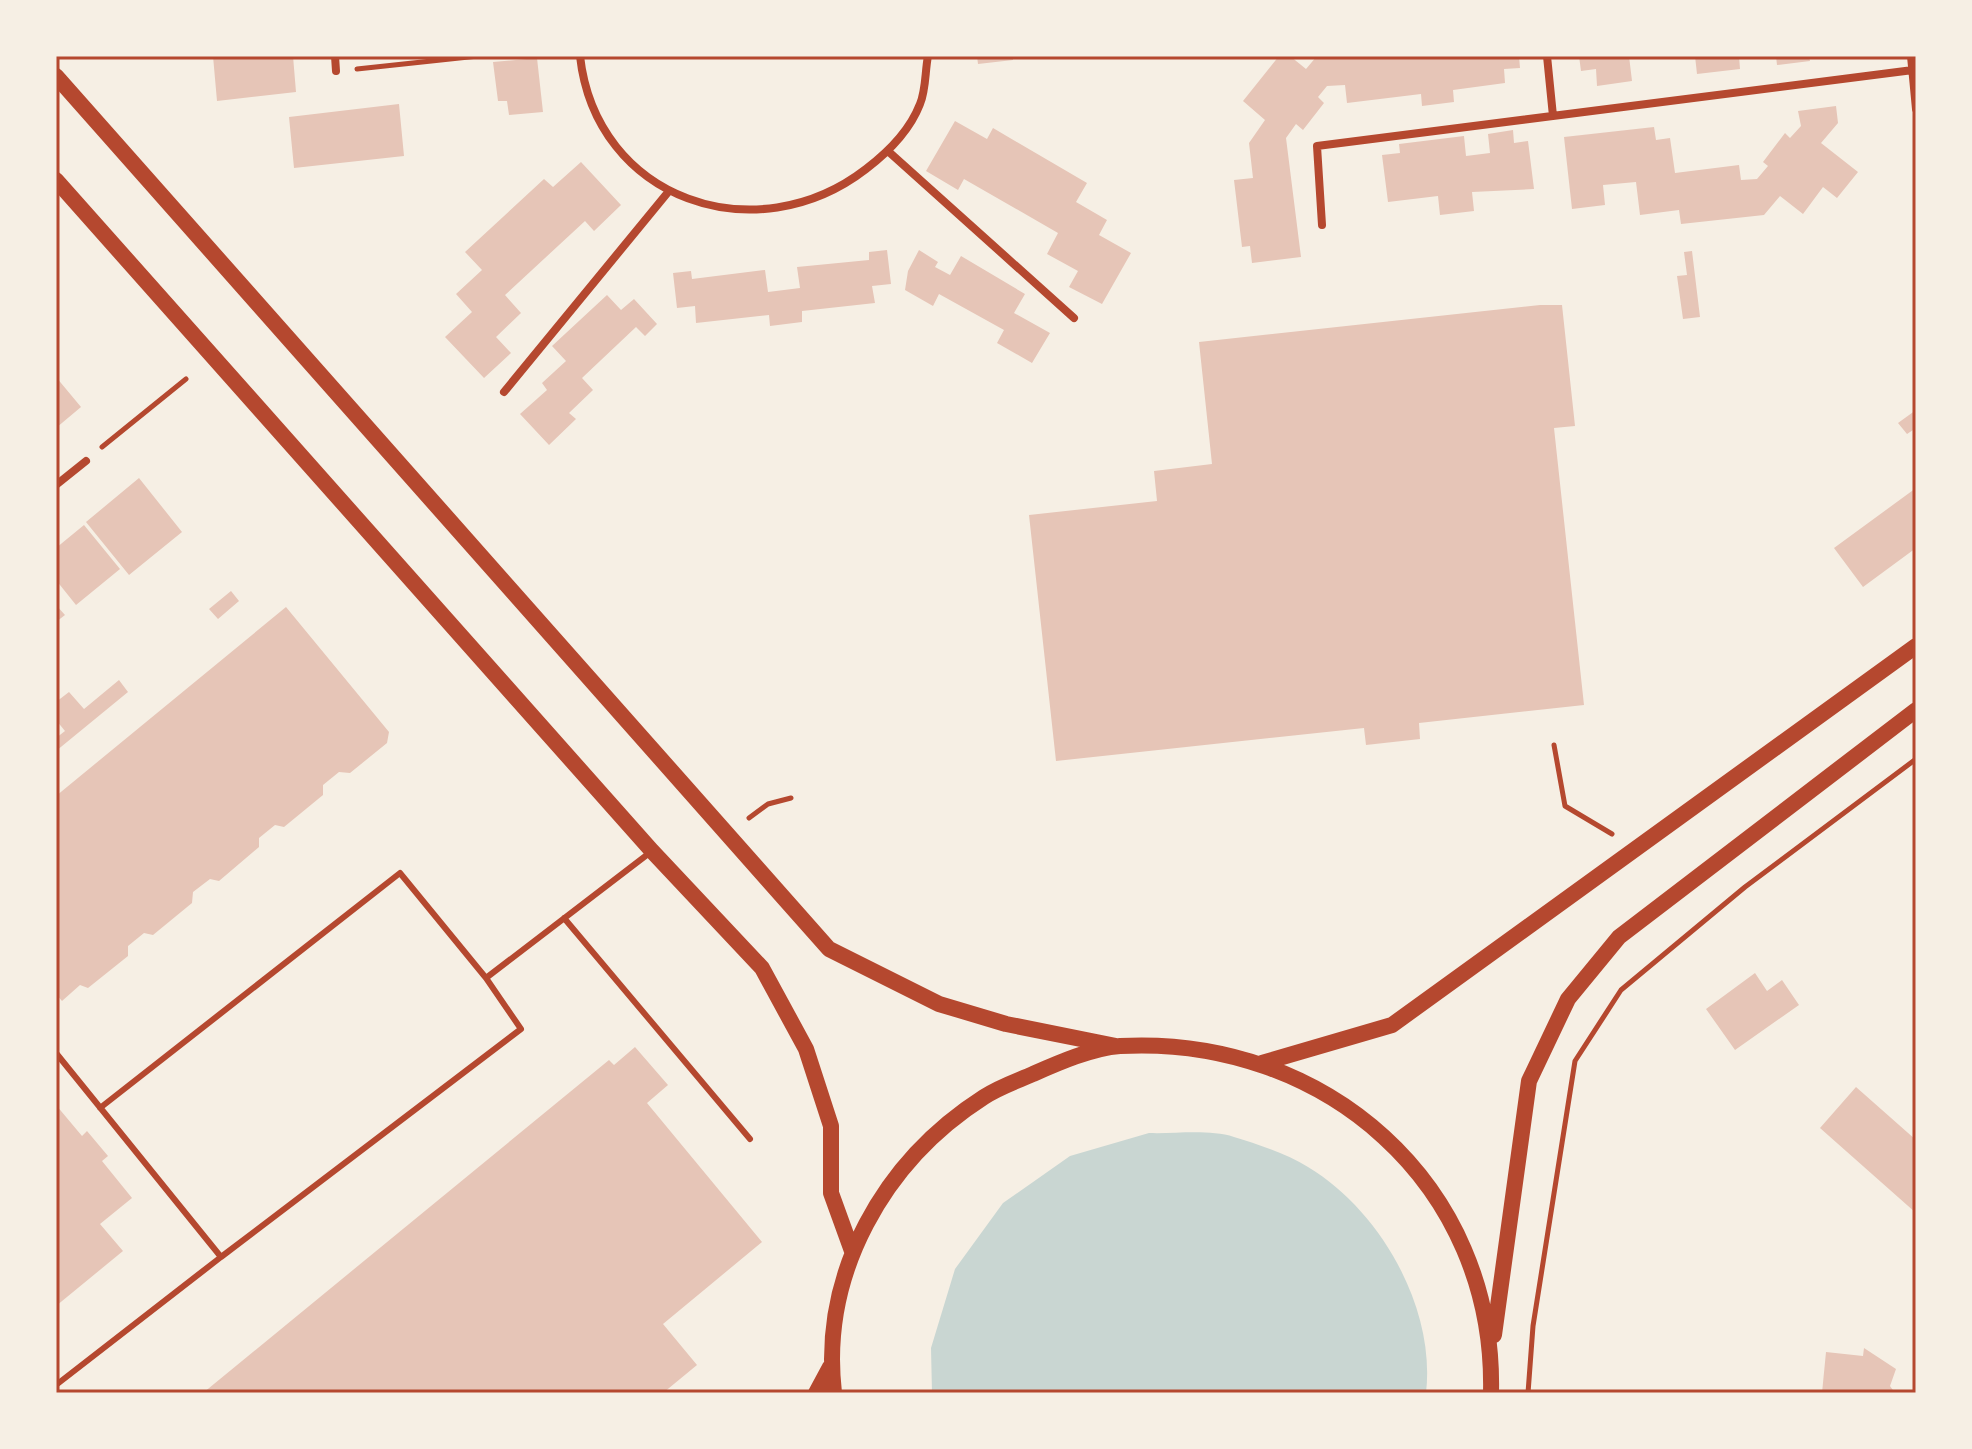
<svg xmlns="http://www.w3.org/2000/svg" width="1972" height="1449" viewBox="0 0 1972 1449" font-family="'IBM Plex Serif',serif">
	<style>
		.water { fill: #c9d6d2 }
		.building { fill: #e6c5b7 }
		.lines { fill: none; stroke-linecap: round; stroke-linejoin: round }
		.path { stroke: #b5482f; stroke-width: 5 }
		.service { stroke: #b5482f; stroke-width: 6 }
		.minor { stroke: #b5482f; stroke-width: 8 }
		.secondary { stroke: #b5482f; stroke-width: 16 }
		.neatline { fill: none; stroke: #b5482f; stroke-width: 3 }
	</style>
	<rect width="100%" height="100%" fill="#f6efe4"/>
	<!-- water -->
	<path class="water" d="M1149 1133C1175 1134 1209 1129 1234 1137 1257 1144 1287 1154 1308 1167 1380 1210 1436 1308 1426 1393H932L931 1348 955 1269 1003 1203 1070 1156Z"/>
	<!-- building -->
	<path class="building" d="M213 56H293L296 92 217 101Z
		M977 56H1013V60L978 64Z
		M1279 56H1290L1306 69 1317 56H1519L1520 68 1504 69 1505 83 1453 90 1454 102 1422 106 1421 94 1347 103 1345 85 1327 86 1318 97 1324 103 1303 130 1296 124 1286 138 1301 257 1252 263 1250 246 1242 247 1234 180 1253 178 1249 143 1265 120 1243 101Z
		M1579 56H1629L1632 81 1597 86 1596 69 1581 71Z
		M1695 56H1739L1740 69 1697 74Z
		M1776 56H1809L1810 61 1777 65Z
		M537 58 543 112 509 115 507 101H498L493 62Z
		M399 104 404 156 294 168 289 117Z
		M1836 106 1838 123 1821 143 1858 172 1837 198 1823 187 1803 214 1780 196 1764 215 1681 224 1679 210 1640 215 1636 182 1603 185 1605 205 1572 209 1564 137 1654 127 1656 140 1670 138 1675 173 1739 165 1741 180 1757 179 1768 166 1763 162 1785 133 1790 138 1801 126 1798 111Z
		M955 121 987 139 993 128 1087 183 1076 202 1107 220 1099 235 1131 253 1102 304 1069 287 1078 271 1047 254 1058 233 964 179 958 190 926 171Z
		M1513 130 1514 143 1528 141 1534 189 1472 192 1474 211 1440 215 1438 196 1388 202 1382 155 1400 153 1399 144 1464 136 1466 156 1490 153 1488 134Z
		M581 162 621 205 594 231 585 221 505 295 521 313 496 337 511 353 484 378 445 337 472 312 456 294 482 270 465 252 544 179 553 187Z
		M887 250 891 284 872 286 875 303 802 311V322L770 326 769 315 696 323 695 306 677 308 673 273 691 271 692 279 765 270 768 292 800 288 797 267 869 260V252Z
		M919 250 938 262 935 267 950 275 961 256 1025 294 1014 313 1050 333 1032 363 997 343 1004 330 939 294 933 306 905 290 908 271Z
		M1692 251 1700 317 1683 319 1677 276 1687 275 1684 252Z
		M607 295 621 310 634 299 657 324 645 336 636 327 582 378 593 390 569 413 576 419 549 445 520 414 547 390 542 383 566 361 552 346Z
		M1540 305H1562L1575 426 1554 428 1584 705 1419 723 1420 739 1366 745 1364 728 1056 761 1029 515 1157 501 1154 471 1212 464 1199 342Z
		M56 377 81 407 56 428Z
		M1916 410V428L1907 434 1898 423Z
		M139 478 182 532 129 575 86 522Z
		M1916 488V548L1863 587 1834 548Z
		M84 525 120 569 76 605 56 580V548Z
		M231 591 239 601 218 619 209 609Z
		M56 605 65 615 56 622Z
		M286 607 389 732 387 743 350 773 339 772 323 785V795L284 827 275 825 259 838V847L219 881 210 879 193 892 192 903 153 935 144 933 128 946V956L88 988 80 985 62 1001 56 994V796Z
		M119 680 128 692 56 751V738L65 731 56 720V702L69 692 84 709Z
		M1755 973 1767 991 1782 980 1799 1005 1735 1050 1706 1009Z
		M635 1047 668 1085 647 1103 762 1242 663 1324 697 1365 663 1393H203L609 1060 614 1065Z
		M1856 1087 1916 1140V1213L1820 1128Z
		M56 1105 82 1136 87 1131 108 1156 102 1161 132 1198 100 1224 123 1251 56 1306Z
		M1864 1348 1896 1369 1890 1386 1895 1393H1822L1826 1352 1863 1356Z"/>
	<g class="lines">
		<!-- path -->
		<path class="path" d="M357 69 478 56
			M102 447 186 379
			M1554 745 1565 806 1612 834
			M749 818 768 804 791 798
			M1528 1393 1533 1326 1575 1061 1621 990 1745 887 1916 759"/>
		<!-- service -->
		<path class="service" d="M564 918 750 1139
			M56 1053 221 1257 521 1029 486 978 652 851
			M100 1108 400 873 486 978
			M56 1385 221 1257"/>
		<!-- minor -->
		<path class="minor" d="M335 56 336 71
			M580 56C596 200 756 254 866 169 887 153 910 130 920 104 926 90 925 71 928 56
			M1547 56 1553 116
			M1911 56 1916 109
			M889 152 1074 318
			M1322 225 1317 146 1913 70
			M504 392 669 191
			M56 485 86 461"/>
		<!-- secondary -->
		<path class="secondary" d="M56 76 829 949 939 1004 1006 1024 1116 1046
			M56 180 652 851 762 968 806 1049 831 1126V1193L852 1251
			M1262 1063 1392 1025 1916 646
			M1494 1335 1529 1081 1568 999 1619 937 1916 710
			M816 1393 830 1367
			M834 1393C820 1273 884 1161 984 1097 999 1087 1017 1081 1033 1074 1058 1063 1092 1048 1120 1046 1324 1035 1496 1184 1491 1393"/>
	</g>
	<!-- border -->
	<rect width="1972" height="1449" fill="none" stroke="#f6efe4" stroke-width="116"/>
	<rect x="58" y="58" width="1856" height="1333" class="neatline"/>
</svg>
